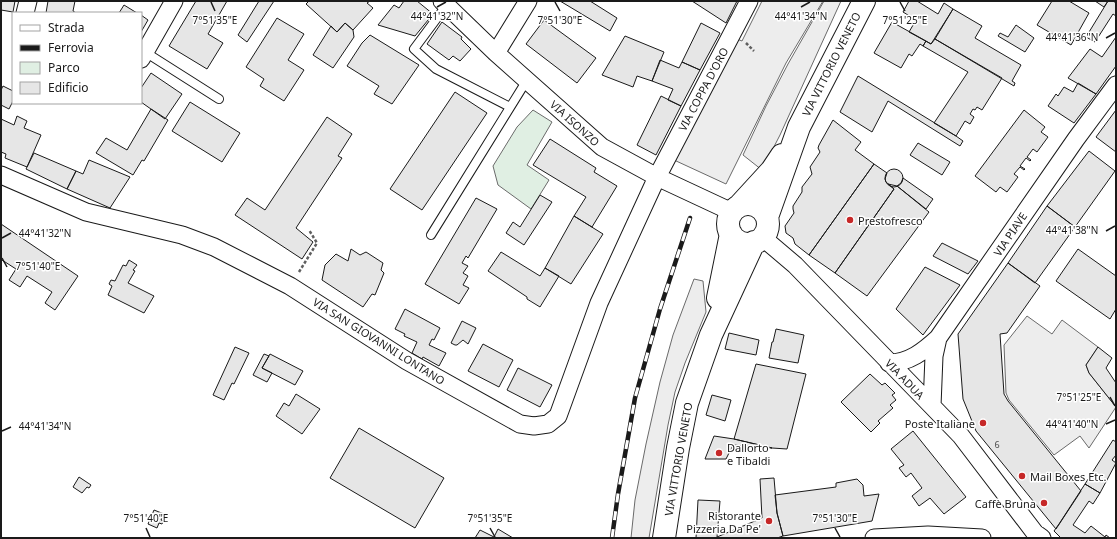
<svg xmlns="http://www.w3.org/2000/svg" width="1117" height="539" viewBox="0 0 1117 539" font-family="'Noto Sans',sans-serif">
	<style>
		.green { fill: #e0efe3; stroke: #6a6a6a }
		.parking { fill: #ededed; stroke: #6a6a6a }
		.building { fill: #e6e6e6; stroke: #1a1a1a }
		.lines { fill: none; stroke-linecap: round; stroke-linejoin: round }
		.service-casing { stroke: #1a1a1a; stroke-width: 10 }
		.minor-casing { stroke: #1a1a1a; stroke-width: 19 }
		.primary-casing { stroke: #1a1a1a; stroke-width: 24 }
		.path { stroke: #5f5f5f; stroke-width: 2.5; stroke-dasharray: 3 2; stroke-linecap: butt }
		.service { stroke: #fff; stroke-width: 8 }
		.minor { stroke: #fff; stroke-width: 17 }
		.primary { stroke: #fff; stroke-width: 22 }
		.rail-casing { stroke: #1a1a1a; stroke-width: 4.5 }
		.rail { stroke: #fff; stroke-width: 3; stroke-dasharray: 9; stroke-linecap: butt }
		.ticks { fill: none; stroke: #1a1a1a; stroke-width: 1.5 }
		.poi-dot { fill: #c62828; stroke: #fff; stroke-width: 1.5 }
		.labels { text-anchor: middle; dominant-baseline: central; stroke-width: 3; stroke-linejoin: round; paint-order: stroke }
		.number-label { font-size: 9px; fill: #4d4d4d }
		.street-label { font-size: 11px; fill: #1a1a1a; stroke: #fff }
		.poi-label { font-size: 11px; fill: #1a1a1a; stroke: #fff; text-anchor: start }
		.ticks-label { font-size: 10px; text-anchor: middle; fill: #1a1a1a; stroke: #fff; stroke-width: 3; stroke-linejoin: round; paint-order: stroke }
	</style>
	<rect width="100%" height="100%" fill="#fff"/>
	<!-- green -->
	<path class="green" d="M533 110 552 122 527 165 549 180 531 209 498 185 493 166 517 127Z"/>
	<!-- parking -->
	<path class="parking" d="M762 1H823L786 63 726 184 674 160 737 39 742 41Z
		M824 1H841L780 135 762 170 743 155 766 106 788 64Z
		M694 279 703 281 706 312 685 363 675 392 668 425 649 538H631L635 500 646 444 660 382 673 335Z
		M1027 316 1052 334 1062 320 1098 347 1086 365 1089 373 1116 407 1089 448 1080 436 1054 455 1009 400 1006 393 1004 345Z"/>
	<!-- building -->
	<path class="building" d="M1 1H15L13 12 1 10Z
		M48 1H75L73 11 76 13H46Z
		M196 1H227L208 34 223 43 207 69 169 46Z
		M259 1H274L247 42 238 35Z
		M309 1H370L367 3 373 8 353 30 345 23 337 32 306 4Z
		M404 1H417L433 14 415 36 378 25 394 5 399 8Z
		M560 1H590L617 18 610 31Z
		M692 1H737L726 23Z
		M909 1H917L938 14 944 3 953 9 931 44 909 32 916 20 903 12Z
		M1052 1H1069L1089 13 1071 45 1037 25Z
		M1095 1H1108L1104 7Z
		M1108 1H1113L1116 3V16L1113 14 1095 42 1086 37Z
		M124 5 137 13H119Z
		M953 9 982 26 975 38 1021 65 1012 81 1015 83 1014 86 935 39Z
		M141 15 148 20 141 32Z
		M277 18 304 34 288 60 304 70 284 101 260 86 264 79 246 67Z
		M544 20 596 58 577 83 526 44Z
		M442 22 462 37 461 39 471 49 460 61 453 56 449 60 427 44Z
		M892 22 926 41 923 46 920 44 912 56 909 54 901 68 874 53Z
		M345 23 353 30 354 37 333 68 313 55 331 26 337 32Z
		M701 23 720 33 700 70 682 62Z
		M1016 25 1034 38 1025 52 998 36 1000 33 1008 37Z
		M370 35 419 65 392 104 374 94 379 86 347 66 362 43Z
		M625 36 664 52 652 81 637 76 633 87 602 75Z
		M1116 37V66L1096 94 1068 78 1090 49 1102 57Z
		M935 39 1002 78 982 110 977 107 975 110 973 109 970 114 974 117 970 124 965 121 956 136 934 123 968 72 923 46 926 41 931 44Z
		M660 60 679 68 682 62 700 70 681 106 668 100 673 89 652 81Z
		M151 73 182 94 165 119 141 102V88Z
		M858 76 956 136 963 141 960 146 888 101 872 132 840 112Z
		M1078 83 1096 94 1074 123 1048 106 1056 94 1058 96 1064 87 1073 92Z
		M3 86 13 91V101L9 109 1 105V90Z
		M455 92 487 113 422 210 390 189Z
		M661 96 681 106 656 155 637 145Z
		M190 102 240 133 222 162 172 131Z
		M151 109 168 120 144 161 142 160 133 175 96 153 106 138 127 150Z
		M1024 110 1045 127 1041 132 1048 137 1037 152 1033 149 1027 157 1031 160 1030 161 1026 158 1020 166 1025 169 1024 170 1020 167 1014 174 1018 177 1007 192 1000 187 996 192 975 176Z
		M1116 110V152L1096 137Z
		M17 116 27 121 24 128 41 135 27 167 5 158 6 154 1 152V119L14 125Z
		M327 117 352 134 338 156 342 158 296 228 313 242 302 259 235 215 247 198 265 210Z
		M833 120 861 142 855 150 874 164 809 255 795 244 793 238 786 233 785 226 794 213 793 209V206L802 192V187L812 174 810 167 820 152 818 148 819 145Z
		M550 139 596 168 594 172 617 186 592 227 574 216 586 197 533 165Z
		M918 143 950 162 942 175 910 155Z
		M1089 151 1115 171 1075 227 1047 206Z
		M34 153 76 171 67 189 26 169Z
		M89 160 130 177 110 208 67 189 76 171 83 174Z
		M874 164 887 173 885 179 886 182 894 189 835 273 809 255Z
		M885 178a9 9 0 1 1 18 0a9 9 0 1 1-18 0Z
		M903 178 933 199 926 209 897 186 901 183Z
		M888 184 897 186 929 212 867 296 835 273 894 189Z
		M540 195 552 202 524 245 506 233 513 222 520 227Z
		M476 198 497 209 468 258 466 256 462 263 468 266 463 273 468 276 463 285 469 288 459 304 425 284Z
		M1047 206 1075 227 1035 283 1008 263Z
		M574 216 603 234 571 284 545 268Z
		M1 224 78 276 55 310 45 303 52 292 27 276 20 287 9 280 16 269 2 260 1 262Z
		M942 243 978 261 968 274 933 256Z
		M351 249 360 255 366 252 383 263 381 270 384 273 375 295 372 294 363 307 322 280 325 265 336 254 348 261Z
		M1078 249 1116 276V309L1110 319 1056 281Z
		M501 252 540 276 545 268 559 276 540 307 527 299V297L488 271Z
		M129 260 137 265 133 270 135 271 128 283 154 296 144 313 108 295 112 286 109 284 111 280 115 281 123 265 126 266Z
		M1008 263 1040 286 1007 333 1000 334 1004 394 1008 401 1081 491 1056 529 976 431 963 399 958 334Z
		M925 267 960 285 923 335 896 309Z
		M405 309 440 328 434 340 432 339 429 345 446 353 439 366 423 357 422 359 412 353 417 342 404 336 405 334 395 329Z
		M462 321 476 328 468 344 463 340 457 345H455L451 343Z
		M776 329 804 335 798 363 769 358 772 342H773Z
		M729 333 759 340 756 355 725 349Z
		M483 344 513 360 499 387 468 371Z
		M235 347 249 353 234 384 232 383 224 400 213 395Z
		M1098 347 1112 358 1106 368 1116 383V407L1089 373 1086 365Z
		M264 354 269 356 262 368 272 373 267 382 253 375Z
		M270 354 303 371 295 385 262 368Z
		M756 364 806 374 787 449 772 448 734 439Z
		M518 368 552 385 540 407 507 390Z
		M870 374 882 385 885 383 895 393 892 395 896 400 890 405 893 408 878 421 880 423 871 432 841 402Z
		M296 394 320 409 302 434 276 416 284 403 289 406Z
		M712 395 731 400 725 421 706 415Z
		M359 428 444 478 415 528 330 478Z
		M913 431 966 497 944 514 930 498 919 506 912 496 922 488 911 473 906 477 899 468 904 465 891 449Z
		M714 436 734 439 772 448 733 445 726 459H705Z
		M1113 440 1116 442V455L1112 460 1116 463 1100 493 1085 484Z
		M79 477 91 485 89 488 87 487 82 493 73 487Z
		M774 478 777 513 783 536 777 538H696L698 500 720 501 717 537 762 518 760 479Z
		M857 479 863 485 864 496 879 494 872 521 783 536 777 513 775 495 836 487V483Z
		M1085 484 1100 493 1093 504 1089 501 1073 525 1085 533 1091 526 1105 537 1106 535 1110 538H1061L1054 531 1059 524Z
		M154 510 164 514 161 520 164 521 162 524 159 523 157 528 148 524Z
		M498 529 513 538H475L480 530 494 537Z"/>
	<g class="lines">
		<!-- service casing -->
		<g class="service-casing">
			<path id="service" d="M446 6 414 49 436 69 510 107
				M145 52 219 99
				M431 235 527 80"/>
		</g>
		<!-- minor casing -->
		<g class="minor-casing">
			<path id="minor" d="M442 1 496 53 602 147 657 177 732 212
				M25 13 28 1
				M496 53 528 1
				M141 59 174 1
				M1 175 86 212 182 235 214 247 290 286 407 361 520 424 534 426 548 424 558 416 599 303 657 177 749 1
				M762 237 795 265 961 436 1035 533 1042 538
				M889 363C909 363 924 351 938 338L1076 139 1116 85
				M932 406 934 356 938 338
				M874 538 928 535 982 538"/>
		</g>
		<!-- primary casing -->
		<g class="primary-casing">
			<path id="primary" d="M728 224a20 20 0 1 1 40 0a20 20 0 1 1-40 0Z
				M739 206 772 170 782 155
				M767 217 799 127 864 1
				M718 298 731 234
				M664 538 678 448 687 403 711 335 754 242"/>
		</g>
		<!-- path -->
		<path class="path" d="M746 43 754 51
			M299 272 317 243 309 230"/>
		<!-- service -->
		<use href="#service" class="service"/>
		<!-- minor -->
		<use href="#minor" class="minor"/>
		<!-- primary -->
		<use href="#primary" class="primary"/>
		<!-- rail casing -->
		<g class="rail-casing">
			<path id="rail" d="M612 538 618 494 635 398 660 309 690 218"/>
		</g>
		<!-- rail -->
		<use href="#rail" class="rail"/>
	</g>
	<!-- ticks -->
	<path class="ticks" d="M211 2 215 11M555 2 560 11M900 2 905 11M437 7 446 2M801 7 810 2M1106 38 1115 33M1106 231 1115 226M2 238 11 233M2 258 7 267M1110 397 1115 406M1106 424 1115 420M2 431 11 427M146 528 150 537M490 528 495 537M835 528 840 537"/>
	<!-- markers -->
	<g class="poi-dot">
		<circle cx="850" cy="220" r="4"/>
		<circle cx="983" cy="423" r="4"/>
		<circle cx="719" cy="453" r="4"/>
		<circle cx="1022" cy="476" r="4"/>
		<circle cx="1044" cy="503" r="4"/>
		<circle cx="769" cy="521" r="4"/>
	</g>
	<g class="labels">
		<!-- number labels -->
		<g class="number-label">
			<text x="997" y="444">6</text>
		</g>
		<!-- street labels -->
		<g class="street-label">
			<text transform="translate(831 64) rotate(-63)">VIA VITTORIO VENETO</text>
			<text transform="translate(703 89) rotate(-62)">VIA COPPA D'ORO</text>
			<text transform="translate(575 123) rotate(42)">VIA ISONZO</text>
			<text transform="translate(1010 234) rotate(-56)">VIA PIAVE</text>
			<text transform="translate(379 341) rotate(32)">VIA SAN GIOVANNI LONTANO</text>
			<text transform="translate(905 379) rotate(46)">VIA ADUA</text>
			<text transform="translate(678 459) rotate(-80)">VIA VITTORIO VENETO</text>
		</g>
		<!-- poi labels -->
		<g class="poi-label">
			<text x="858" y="220">Prestofresco</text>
			<text x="975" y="423" text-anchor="end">Poste Italiane</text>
			<text x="727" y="447">Dallorto<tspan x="727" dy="13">e Tibaldi</tspan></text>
			<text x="1030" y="476">Mail Boxes Etc.</text>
			<text x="1036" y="503" text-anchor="end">Caffè Bruna</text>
			<text x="761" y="515" text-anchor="end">Ristorante<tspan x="761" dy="13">Pizzeria Da Pe'</tspan></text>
		</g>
	</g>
	<g class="ticks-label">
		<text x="437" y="20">44°41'32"N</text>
		<text x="801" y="20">44°41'34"N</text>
		<text x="215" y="24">7°51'35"E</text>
		<text x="560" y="24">7°51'30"E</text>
		<text x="905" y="24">7°51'25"E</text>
		<text x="1072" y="41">44°41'36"N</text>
		<text x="1072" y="234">44°41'38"N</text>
		<text x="45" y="237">44°41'32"N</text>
		<text x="38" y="270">7°51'40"E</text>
		<text x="1079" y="401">7°51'25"E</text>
		<text x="1072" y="428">44°41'40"N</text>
		<text x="45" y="430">44°41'34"N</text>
		<text x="146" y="522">7°51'40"E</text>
		<text x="490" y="522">7°51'35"E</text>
		<text x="835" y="522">7°51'30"E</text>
	</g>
	<!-- border -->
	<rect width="1117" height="539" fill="none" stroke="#1a1a1a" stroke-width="4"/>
	<!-- legend -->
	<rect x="12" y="12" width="130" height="92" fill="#ffffff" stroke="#a3a3a3"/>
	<rect x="20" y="25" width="20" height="6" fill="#ffffff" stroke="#a3a3a3"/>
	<text x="48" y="32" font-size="12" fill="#1a1a1a">Strada</text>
	<rect x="20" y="45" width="20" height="6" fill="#1a1a1a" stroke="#a3a3a3"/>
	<text x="48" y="52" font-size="12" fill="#1a1a1a">Ferrovia</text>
	<rect x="20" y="62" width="20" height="12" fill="#e0efe3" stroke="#a3a3a3"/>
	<text x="48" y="72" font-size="12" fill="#1a1a1a">Parco</text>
	<rect x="20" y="82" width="20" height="12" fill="#e6e6e6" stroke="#a3a3a3"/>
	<text x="48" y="92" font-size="12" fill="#1a1a1a">Edificio</text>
</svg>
